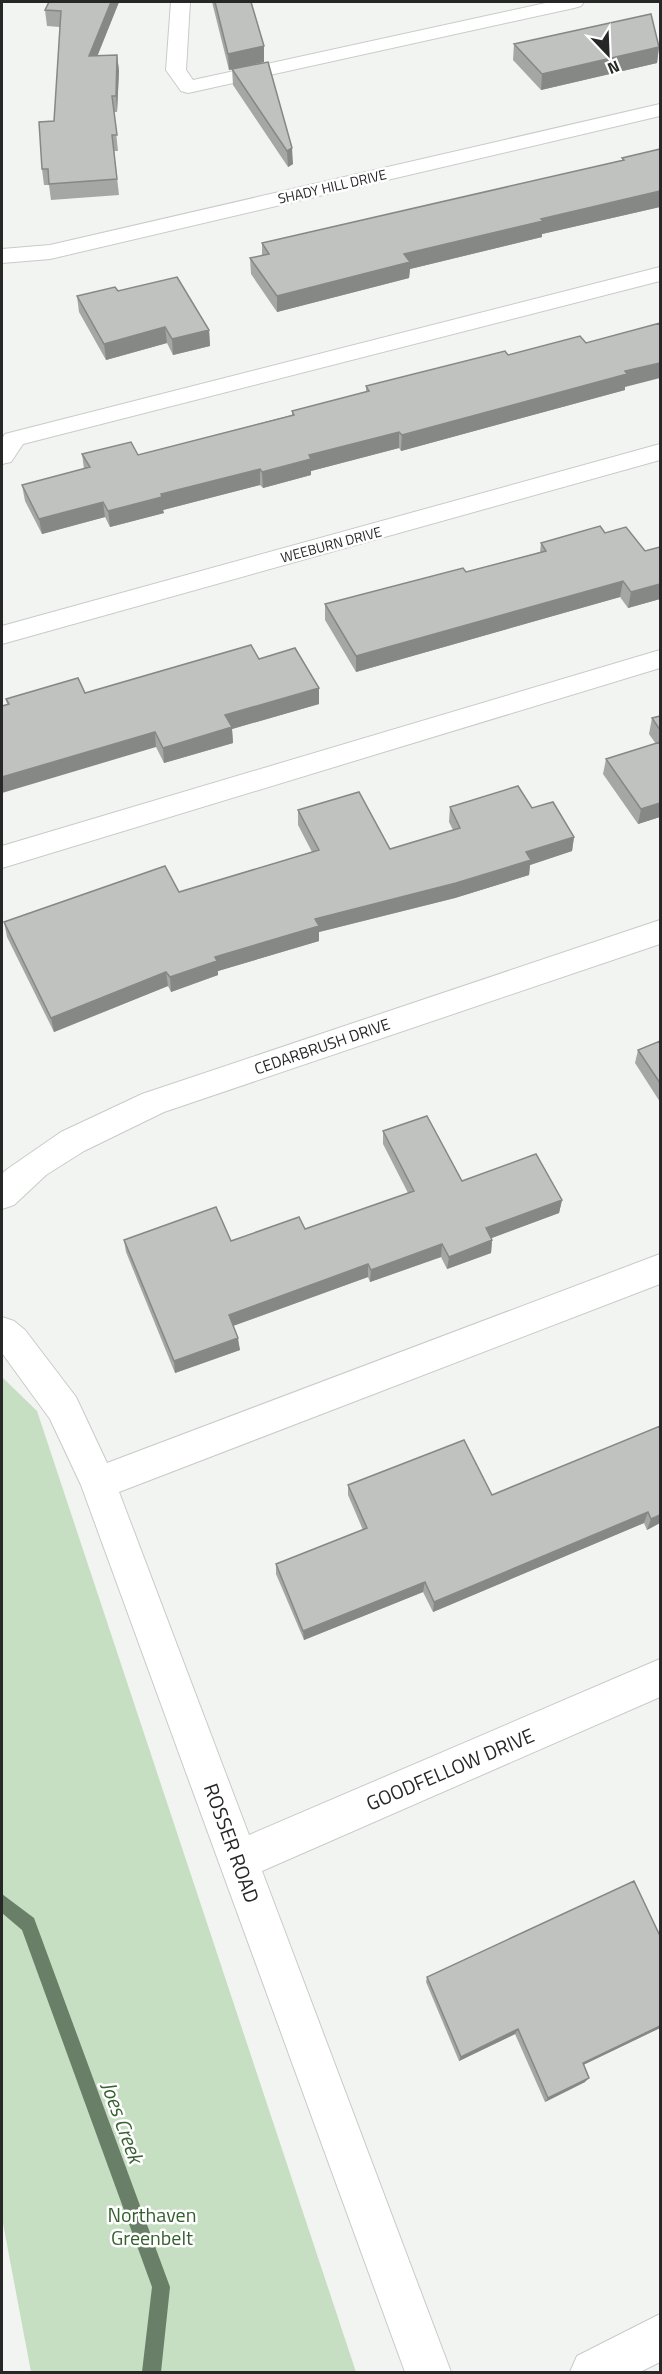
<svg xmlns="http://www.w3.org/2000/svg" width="662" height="2374" viewBox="0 0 662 2374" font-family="'Titillium Web',sans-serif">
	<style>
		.green { fill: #c6dec2 }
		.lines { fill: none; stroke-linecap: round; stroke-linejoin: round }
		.stream { fill: #6a7f67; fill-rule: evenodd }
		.minor-casing { stroke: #c8cbc8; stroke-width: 2 }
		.major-casing { stroke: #c8cbc8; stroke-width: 2 }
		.minor { fill: #fff; fill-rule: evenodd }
		.major { fill: #fff; fill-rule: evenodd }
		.wall { fill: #a5a7a4 }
		.shaded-wall { fill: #868886 }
		.building { fill: #c0c2bf; stroke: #868886; stroke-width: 1.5 }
		.labels { text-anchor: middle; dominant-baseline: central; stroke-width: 5; stroke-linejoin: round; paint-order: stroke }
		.far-street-label { font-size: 14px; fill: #262726; stroke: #fff }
		.street-label { font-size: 16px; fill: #262726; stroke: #fff }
		.near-street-label { font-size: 20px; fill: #262726; stroke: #fff }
		.near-park-label { font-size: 20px; fill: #345f2e; stroke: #fff }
		.near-water-label { font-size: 21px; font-style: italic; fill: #366130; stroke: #fff }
	</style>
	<rect width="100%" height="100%" fill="#f2f4f1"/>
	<!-- green -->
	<path class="green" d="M2 1377 37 1411 356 2372H31L2 2218Z"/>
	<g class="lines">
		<!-- stream -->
		<path class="stream" d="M2 1894 34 1918 170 2287 161 2372H142L152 2287 22 1930 2 1913Z"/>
		<!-- minor casing -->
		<g class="minor-casing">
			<path id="minor" d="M171 2H190L186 70 193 80 550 2H584L581 6 574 8 188 93 181 91 166 70Z
				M660 104V116L50 259 2 263V249L50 245Z
				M660 267V281L23 444 11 462 2 464V439L5 434Z
				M660 444V460L2 644V626Z
				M660 650V668L2 868V846Z
				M660 920V944L164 1112 84 1151 46 1175 14 1205 2 1209V1174L6 1170 61 1132 142 1094Z
				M660 1254V1284L119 1492 249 1835 660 1659V1697L262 1871 451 2372H405L81 1485 50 1419 2 1353V1317L14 1321 25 1330 76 1397 107 1463Z"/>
		</g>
		<!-- major casing -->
		<g class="major-casing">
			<path id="major" d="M660 2314V2362L640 2372H570L577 2356Z"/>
		</g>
		<!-- minor -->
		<use href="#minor" class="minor"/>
		<!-- major -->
		<use href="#major" class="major"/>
	</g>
	<!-- wall -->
	<path class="wall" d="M49 2H119L97 56 117 55 119 71 117 112H114L118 151H114L119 195 51 200 49 185H44L42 169 54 121 60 27 47 26 45 10Z
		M212 2H251L264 46V62L229 70Z
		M514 44 659 47 657 63 541 90 513 60Z
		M268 62 293 164 288 167 233 85 232 69Z
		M660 149V207L542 234V237L410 269 409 278 277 312 251 274 250 258 262 256V243L622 161V158Z
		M118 291 209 330 210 346 173 355 167 343 106 360 79 312 77 296Z
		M508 355 625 387V390L401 451 399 448 311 471V475L263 488 260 485 163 510 164 513 110 527 105 517 42 534 25 501 22 485 84 469 82 454 138 455 292 415V411L366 392V386Z
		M605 533 645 551 660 547V599L628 608 620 597 356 672 325 620V604L466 572 540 552 541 543Z
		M259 659 319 688V704L232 729 233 743 164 763 156 747 7 704 6 699 85 693Z
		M660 716V817L638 824 603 774 606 759 656 744 649 734 652 718Z
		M450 807 532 808 574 837 572 851 530 865 529 875 455 898 319 932V941L218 971V975L171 992 168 986 54 1032 7 937 4 922 179 892 312 852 298 825V810L390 849 453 830 449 822Z
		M660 1041V1102L635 1063 638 1050Z
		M383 1131 462 1181 562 1200 559 1213 491 1238 492 1240 491 1253 447 1269 441 1257 370 1282 368 1277 233 1326 240 1350 175 1373 126 1252 124 1240 231 1241 305 1229 408 1193 383 1144Z
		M660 1426V1523L647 1530 644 1523 433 1612 423 1592 304 1640 276 1574V1564L363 1530 348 1495V1485L492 1495Z
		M660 1936V2028L583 2065 585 2082 545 2102 515 2034 459 2061 426 1982 427 1977Z"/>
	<!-- shaded-wall -->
	<path class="shaded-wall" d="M111 2H119L91 72 89 56Z
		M264 46V62L229 70 228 54Z
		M659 47 657 63 541 90 542 74Z
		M117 55 119 71 117 112 116 96Z
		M292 148 293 164 288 167 287 151Z
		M660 191V207L542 234V237L410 269 409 278 277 312V296L404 254 541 219Z
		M165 327 167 343 106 360 104 344Z
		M209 330 210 346 173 355 172 339Z
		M660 363V378L625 387V390L401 451 402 435 625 371Z
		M399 432V448L311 471V475L263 488 262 472 309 455Z
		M260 469V485L163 510 164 513 110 527 108 511 161 494Z
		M103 502 105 517 42 534 39 519Z
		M623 581 620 597 356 672V656Z
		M660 584V599L628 608 631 592Z
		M319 688V704L232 729 233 743 164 763 163 748 225 715Z
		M155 732 156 747 2 793V777Z
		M660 803V817L638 824 641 809Z
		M574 837 572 851 530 865 529 875 455 898 319 932V941L218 971V975L171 992 170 977 215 957 315 919Z
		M166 972 168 986 54 1032 51 1018Z
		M562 1200 559 1213 484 1241 486 1228Z
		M492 1240 491 1253 447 1269 449 1257Z
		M442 1244 441 1257 370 1282 371 1270Z
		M368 1264V1277L230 1327 229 1315Z
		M238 1338 240 1350 175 1373 174 1361Z
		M648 1512 644 1523 433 1612 434 1602Z
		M660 1515V1523L647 1530 651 1519Z
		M425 1582 423 1592 304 1640 303 1631Z
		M660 2026V2028L579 2067 583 2063Z
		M518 2029 515 2034 459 2061 461 2057Z
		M589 2078 585 2082 545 2102 548 2098Z"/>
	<!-- building -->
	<path class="building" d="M49 2H111L89 56 117 55 116 96H112L117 135H112L117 179 49 184 48 169H42L39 122 54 121 61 11 45 10Z
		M215 2H251L264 46 228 54Z
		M651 14 659 47 542 74 514 44Z
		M268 62 292 148 287 151 232 69Z
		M660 149V191L541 219 543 221 404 254 410 262 277 296 250 258 269 254 262 243 624 160 622 158Z
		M177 277 209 330 172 339 165 327 104 344 77 296 115 287 118 291Z
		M660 323V363L625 371 627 374 402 435 399 432 309 455 311 459 262 472 260 469 161 494 162 497 108 511 103 502 39 519 22 485 90 467 82 454 131 442 138 455 294 415 292 411 369 391 366 386 505 351 508 355 580 336 586 343Z
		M600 526 605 533 626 527 645 551 660 547V584L631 592 623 581 356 656 325 604 463 568 466 572 546 551 541 543Z
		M251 645 259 659 295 648 319 688 225 715 232 727 163 748 155 732 2 777V706L9 704 6 699 78 678 85 693Z
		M660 716V730L652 718Z
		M660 742V803L641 809 606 759Z
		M518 786 532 808 553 802 574 837 526 852 531 860 456 883 315 919 319 926 215 957 217 961 170 977 166 972 51 1018 4 922 165 866 179 892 319 850 298 810 359 792 390 849 460 828 450 807Z
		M660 1041V1083L638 1050Z
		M427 1116 462 1181 536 1154 562 1200 486 1228 492 1240 449 1257 442 1244 371 1270 368 1264 229 1315 238 1338 174 1361 124 1240 216 1207 231 1241 299 1217 305 1229 414 1191 383 1131Z
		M660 1426V1515L651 1519 648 1512 434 1602 425 1582 303 1631 276 1564 367 1528 348 1485 464 1440 492 1495Z
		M634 1881 660 1936V2026L583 2063 589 2078 548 2098 518 2029 461 2057 427 1977Z"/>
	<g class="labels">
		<!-- far-street labels -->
		<g class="far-street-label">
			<text transform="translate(332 186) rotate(-13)">SHADY HILL DRIVE</text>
			<text transform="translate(331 544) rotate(-15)">WEEBURN DRIVE</text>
		</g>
		<!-- street labels -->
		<g class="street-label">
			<text transform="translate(322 1046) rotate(-19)">CEDARBRUSH DRIVE</text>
		</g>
		<!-- near-street labels -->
		<g class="near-street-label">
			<text transform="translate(450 1769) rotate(-23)">GOODFELLOW DRIVE</text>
			<text transform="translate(232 1843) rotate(70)">ROSSER ROAD</text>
		</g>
		<!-- near-park labels -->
		<g class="near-park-label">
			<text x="152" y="2214">Northaven<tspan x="152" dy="23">Greenbelt</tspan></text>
		</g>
		<!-- near-water labels -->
		<g class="near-water-label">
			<text transform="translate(123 2122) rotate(70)">Joes Creek</text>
		</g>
	</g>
	<!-- border -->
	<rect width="662" height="2374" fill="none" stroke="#262726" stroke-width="6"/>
	<!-- north arrow -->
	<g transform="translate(608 54) rotate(157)" stroke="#ffffff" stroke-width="4.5" paint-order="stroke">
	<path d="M0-4.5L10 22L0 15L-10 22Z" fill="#262726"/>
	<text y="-9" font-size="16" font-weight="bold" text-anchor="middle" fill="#262726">N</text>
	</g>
</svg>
